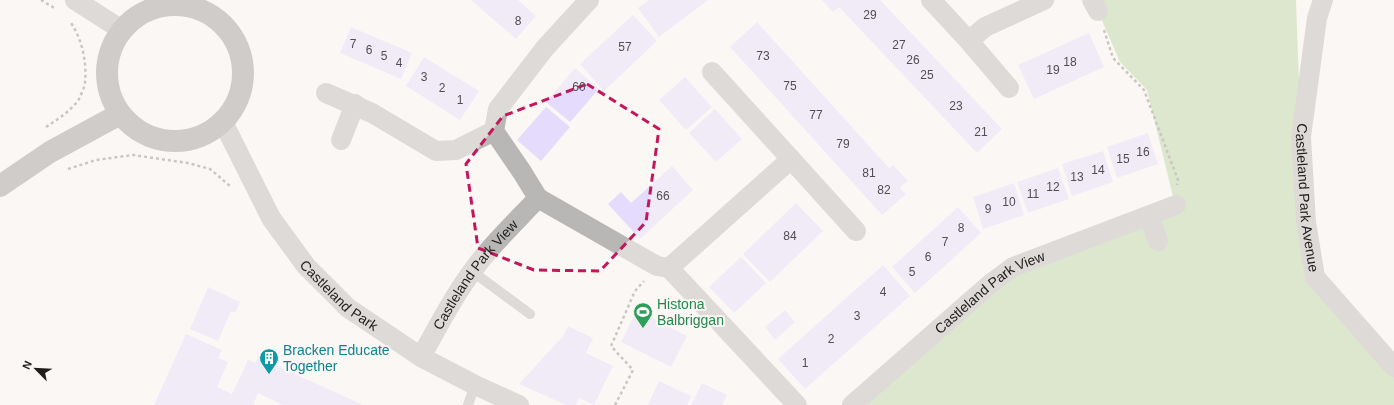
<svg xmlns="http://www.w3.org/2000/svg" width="1394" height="405" viewBox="0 0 1394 405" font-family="Helvetica,sans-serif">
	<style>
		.green { fill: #b9d2a1 }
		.building { fill: #e5dbfc }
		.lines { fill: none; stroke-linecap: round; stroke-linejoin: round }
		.path { stroke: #8c8987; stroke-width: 2.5; stroke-dasharray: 3 3; stroke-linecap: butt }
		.lane { stroke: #b9b7b6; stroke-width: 10 }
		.street { stroke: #b9b7b6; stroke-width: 20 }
		.secondary { stroke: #9a9795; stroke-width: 22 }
		.marked { fill: none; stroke: #c2185b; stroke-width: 3; stroke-dasharray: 8 5; stroke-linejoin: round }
		.labels { text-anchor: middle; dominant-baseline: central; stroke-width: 4; stroke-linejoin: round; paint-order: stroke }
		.number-label { font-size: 12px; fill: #504d55 }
		.street-label { font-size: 14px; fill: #1f1e1d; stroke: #fbf7f4 }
		.leisure-label { font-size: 14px; fill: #27864d; stroke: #fbf7f4; text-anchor: start }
		.culture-label { font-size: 14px; fill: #0d838f; stroke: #fbf7f4; text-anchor: start }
	</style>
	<rect width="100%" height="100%" fill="#fbf7f4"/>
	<!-- green -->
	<path class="green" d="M1093 0H1296L1301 137 1315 277 1394 367V405H852L989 285 1175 205 1147 90 1120 62Z"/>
	<!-- building -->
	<path class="building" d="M471 0H518L536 16 516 39Z
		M649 0H708L659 37 638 8Z
		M822 0H880L1002 129 977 153 839 7 833 12Z
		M633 15 657 41 604 91 580 64Z
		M757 22 889 168 893 165 908 181 900 188 906 194 882 215 730 47Z
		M351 27 412 53 401 79 340 53Z
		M1089 33 1104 67 1034 99 1018 65Z
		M424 57 479 91 460 120 406 86Z
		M575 68 599 89 570 122 546 102Z
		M685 77 712 107 686 130 659 100Z
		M546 107 570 127 541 161 517 140Z
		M715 109 742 139 716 162 689 133Z
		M1148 133 1158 164 1117 178 1107 147Z
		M1103 151 1113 182 1072 196 1062 164Z
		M672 166 693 190 640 239 608 204 621 192 631 203Z
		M1058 168 1069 199 1028 213 1017 182Z
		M1014 183 1024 215 983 229 973 197Z
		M796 203 823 231 770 282 743 254Z
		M958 207 981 233 915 293 892 267Z
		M741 257 766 283 734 313 709 287Z
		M883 265 910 296 805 389 778 359Z
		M208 287 240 302 235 313 231 311 218 341 190 329Z
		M637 310 687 336 671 367 621 342Z
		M785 310 795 322 775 340 765 327Z
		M568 326 593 338 586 353 613 366 594 405 579 398 576 405H566L519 384 563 336Z
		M186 334 222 350 218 358 228 362 217 387 232 394 248 360 255 363 258 357 363 405H283L258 393 253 405H154Z
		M659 381 691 396 687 405H648Z
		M702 383 727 395 722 405H691Z"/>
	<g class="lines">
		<!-- path -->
		<path class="path" d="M41 0 56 9
			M1104 30 1113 58 1144 90 1178 180 1177 185
			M46 127C58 119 71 111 79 99 81 94 85 87 85 82 87 62 82 39 71 23
			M68 169 96 160 133 155 188 163 210 169 230 186
			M615 405 633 370 611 346 635 291 644 281"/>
		<!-- lane -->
		<path class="lane" d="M473 272 530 314
			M468 405 475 385"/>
		<!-- street -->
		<g class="street">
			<path d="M75 0 122 30"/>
			<path d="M931 0 969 41 1009 88"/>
			<path d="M1092 0 1098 11"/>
			<path id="s1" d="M1323 0 1317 18 1301 137 1306 222 1315 277 1394 367"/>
			<path d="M969 41 985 27 1044 0"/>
			<path d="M712 72 856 231"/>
			<path d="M326 93 372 113 436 151 456 150 494 131"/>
			<path id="s2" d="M223 122 271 218 306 266 348 308 421 357 475 385 519 405"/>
			<path d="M341 140 355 104"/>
			<path d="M538 198 657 266 669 268 797 405"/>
			<path d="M1149 216 1158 241"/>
			<path d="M669 268 791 159"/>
			<path id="s3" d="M421 357C441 321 462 280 490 249 505 232 522 215 538 198L522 172 494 131 498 109 545 48 589 0"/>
			<path id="s4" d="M852 405 989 285 1013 267 1176 205"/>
		</g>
		<!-- secondary -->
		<path class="secondary" d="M107 73a68 68 0 1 1 136 0a68 68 0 1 1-136 0Z
			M0 186 50 152 120 114"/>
	</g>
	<!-- marked area -->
	<path d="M0 0H1394V405H0ZM587 84 659 129 646 222 600 271 534 270 478 248 466 164 503 116Z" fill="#fbf7f4" fill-opacity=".55" fill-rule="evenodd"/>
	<path class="marked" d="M587 84 659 129 646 222 600 271 534 270 478 248 466 164 503 116Z"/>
	<!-- icons -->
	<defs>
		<g id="stadium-pin" transform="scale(1)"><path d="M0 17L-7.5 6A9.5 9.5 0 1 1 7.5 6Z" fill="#2e9e5b" stroke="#fbf7f4"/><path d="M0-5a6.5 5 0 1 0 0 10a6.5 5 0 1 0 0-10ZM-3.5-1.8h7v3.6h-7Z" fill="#fff"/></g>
		<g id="building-pin" transform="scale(1)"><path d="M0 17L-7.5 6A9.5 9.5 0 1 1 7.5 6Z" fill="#0f9aa8" stroke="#fbf7f4"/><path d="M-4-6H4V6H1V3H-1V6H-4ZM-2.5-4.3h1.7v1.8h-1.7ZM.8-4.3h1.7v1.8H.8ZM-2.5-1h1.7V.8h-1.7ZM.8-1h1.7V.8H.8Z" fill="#fff"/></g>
	</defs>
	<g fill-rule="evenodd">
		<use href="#stadium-pin" x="643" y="312"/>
		<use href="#building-pin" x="269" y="358"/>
	</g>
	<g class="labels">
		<!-- number labels -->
		<g class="number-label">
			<text x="870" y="15">29</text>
			<text x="518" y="21">8</text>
			<text x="353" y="44">7</text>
			<text x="899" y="45">27</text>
			<text x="625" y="47">57</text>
			<text x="369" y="50">6</text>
			<text x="384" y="56">5</text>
			<text x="763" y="56">73</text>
			<text x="913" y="60">26</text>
			<text x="1070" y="62">18</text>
			<text x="399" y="63">4</text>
			<text x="1053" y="70">19</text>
			<text x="927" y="75">25</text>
			<text x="424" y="77">3</text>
			<text x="790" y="86">75</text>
			<text x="579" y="87">60</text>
			<text x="442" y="88">2</text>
			<text x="460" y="100">1</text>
			<text x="956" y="106">23</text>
			<text x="816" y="115">77</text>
			<text x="981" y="132">21</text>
			<text x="843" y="144">79</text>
			<text x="1143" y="152">16</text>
			<text x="1123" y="159">15</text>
			<text x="1098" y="170">14</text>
			<text x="869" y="173">81</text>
			<text x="1077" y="177">13</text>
			<text x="1053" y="187">12</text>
			<text x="884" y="190">82</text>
			<text x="1033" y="194">11</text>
			<text x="663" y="196">66</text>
			<text x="1009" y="202">10</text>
			<text x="988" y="209">9</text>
			<text x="961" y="228">8</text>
			<text x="790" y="236">84</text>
			<text x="945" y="242">7</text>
			<text x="928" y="257">6</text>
			<text x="912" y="272">5</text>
			<text x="883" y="292">4</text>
			<text x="857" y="316">3</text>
			<text x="831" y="339">2</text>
			<text x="805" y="363">1</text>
		</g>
		<!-- street labels -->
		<g class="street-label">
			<text stroke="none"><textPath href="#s1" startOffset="200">Castleland Park Avenue</textPath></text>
			<text stroke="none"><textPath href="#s3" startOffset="99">Castleland Park View</textPath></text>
			<text stroke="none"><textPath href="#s2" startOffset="211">Castleland Park</textPath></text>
			<text stroke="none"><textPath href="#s4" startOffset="179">Castleland Park View</textPath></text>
		</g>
		<!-- leisure labels -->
		<g class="leisure-label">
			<text x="657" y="304">Histona<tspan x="657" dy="16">Balbriggan</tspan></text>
		</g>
		<!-- culture labels -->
		<g class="culture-label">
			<text x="283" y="350">Bracken Educate<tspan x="283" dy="16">Together</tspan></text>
		</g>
	</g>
	<!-- north arrow -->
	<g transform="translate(36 369) rotate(294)" stroke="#fbf7f4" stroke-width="3" paint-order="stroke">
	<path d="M0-3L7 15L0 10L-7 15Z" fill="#1f1e1d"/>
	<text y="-6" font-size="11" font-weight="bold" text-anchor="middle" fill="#1f1e1d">N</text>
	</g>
</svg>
